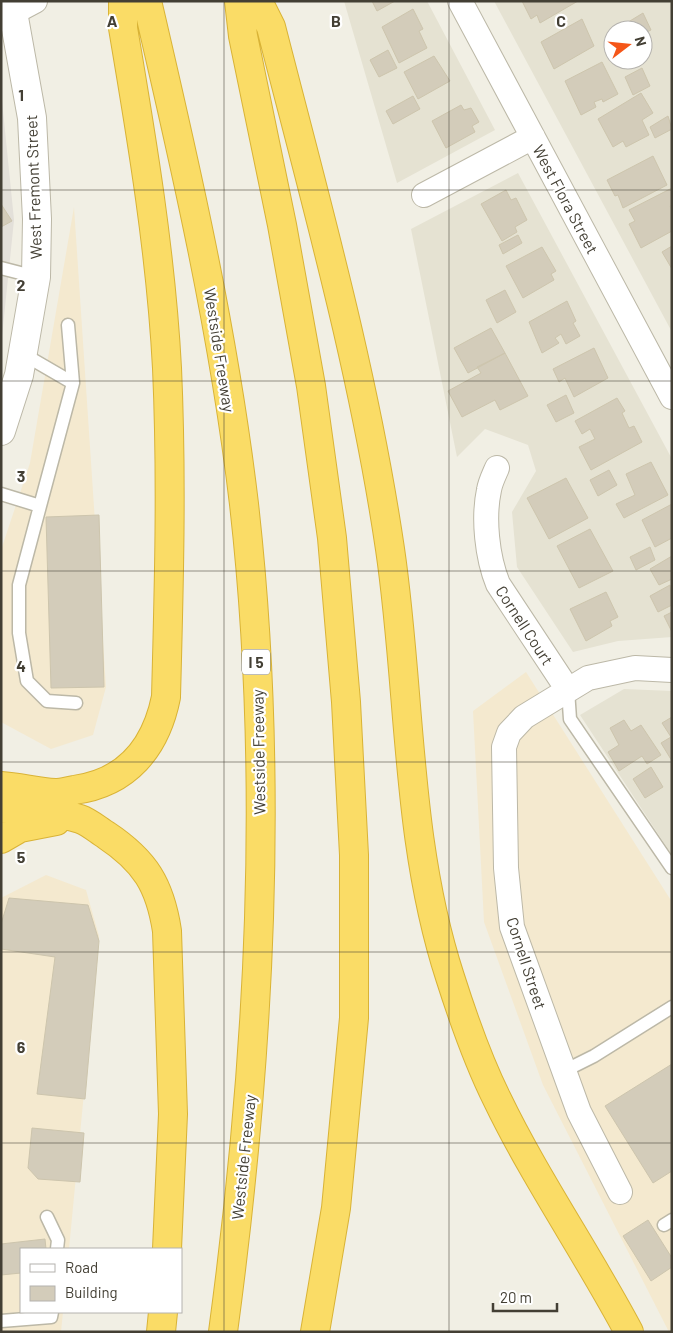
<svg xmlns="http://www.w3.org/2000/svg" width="673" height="1333" viewBox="0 0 673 1333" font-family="Barlow,sans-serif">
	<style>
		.residential { fill: #e5e2d2; fill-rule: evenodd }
		.commercial { fill: #f4e9cf }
		.industrial { fill: #e3e0d9 }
		.building { fill: #d3ccba; stroke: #cdc5ad }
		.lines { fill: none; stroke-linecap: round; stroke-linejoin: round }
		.service-casing { stroke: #bcb8a7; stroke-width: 15 }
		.minor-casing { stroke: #bcb8a7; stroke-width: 26 }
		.tertiary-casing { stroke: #bcb8a7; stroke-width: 30 }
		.motorway-casing { stroke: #d9b336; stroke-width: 30 }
		.service { stroke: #fff; stroke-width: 12 }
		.minor { stroke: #fff; stroke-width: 24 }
		.tertiary { stroke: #fff; stroke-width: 28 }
		.motorway { stroke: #fadc66; stroke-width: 28 }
		.grid { fill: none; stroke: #433f34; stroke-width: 1; stroke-opacity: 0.55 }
		.labels { text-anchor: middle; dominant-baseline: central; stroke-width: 4.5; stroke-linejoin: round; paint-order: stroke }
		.shield { fill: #fff; stroke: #7b7971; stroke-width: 1 }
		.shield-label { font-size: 15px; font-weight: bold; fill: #433f34 }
		.street-label { font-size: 16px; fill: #433f34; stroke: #fff }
		.grid-label { font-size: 16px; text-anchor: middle; font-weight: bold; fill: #433f34; stroke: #fff; stroke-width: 4.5; stroke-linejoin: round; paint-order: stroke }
	</style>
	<rect width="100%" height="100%" fill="#f1efe4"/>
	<!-- residential -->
	<path class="residential" d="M344 1H427L495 130 397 183Z
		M494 1H672V332ZM613 30H643V60H613Z
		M518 173 672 459V637L618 641 573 652 517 567 512 512 536 471 528 445 485 429 457 457 411 229Z
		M624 689 672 691V855L580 715Z"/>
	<!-- commercial -->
	<path class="commercial" d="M74 207 106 687 93 735 51 749 1 722V550L30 463Z
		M526 672 672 902V1332H669L543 1085 484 922 473 711Z
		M46 875 86 890 99 936 69 1249H21V1312H63L61 1332H1V898Z"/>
	<!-- industrial -->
	<path class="industrial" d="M1 91 14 220 1 346Z"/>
	<!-- building -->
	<path class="building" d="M372 1H395L377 11Z
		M522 1H578L540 23 537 15 531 19Z
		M413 9 423 29 419 31 427 48 399 63 382 27Z
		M643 13 651 30 643 34V30H629L625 24Z
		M582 19 594 46 554 69 541 42Z
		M388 50 397 68 379 77 370 60Z
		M434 56 450 81 418 99 404 72Z
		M602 62 618 94 603 102 602 99 594 102 596 107 581 115 565 81Z
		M642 68 650 86 633 95 625 77Z
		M641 93 653 113 642 120 649 135 626 147 623 141 613 147 598 119Z
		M413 96 420 109 393 124 386 111Z
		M461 105 464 110 471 108 479 122 472 126 475 132 446 148 432 121Z
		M668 116 672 129 655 138 650 127Z
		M653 156 667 185 623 208 618 195 615 196 607 180Z
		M672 188V205L670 206 672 210V231L641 248 629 224 635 221 629 210Z
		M506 190 511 200 516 198 527 220 515 227 517 232 502 241 481 204Z
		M1 204 12 221 1 227Z
		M518 235 522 243 503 254 499 245Z
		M672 246V269L662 252Z
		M542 247 556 271 551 274 554 280 523 298 506 266Z
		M505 290 516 312 497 323 486 300Z
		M567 301 576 321 573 323 580 336 566 344 561 334 555 338 559 343 542 353 529 322Z
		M491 328 505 353 468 373 454 348Z
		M594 348 608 378 574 397 565 378 559 382 553 369Z
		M505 353 528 396 500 410 495 400 462 417 448 391 481 373 477 367Z
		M566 395 574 413 556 422 547 405Z
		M617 398 625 411 622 413 629 428 634 426 642 442 591 470 579 447 595 439 590 429 582 434 575 421Z
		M651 462 668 495 624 518 616 504 635 495 626 474Z
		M609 470 617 485 598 496 590 480Z
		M566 478 588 518 549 539 527 498Z
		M672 504V538L655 547 642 520Z
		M99 515 104 687 51 688 46 517Z
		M590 529 613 571 579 588 557 546Z
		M650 547 655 560 636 570 630 557Z
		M672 556V579L659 585 650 569Z
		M670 585 672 605 658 612 650 596Z
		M606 592 618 617 610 621 612 626 586 641 570 609Z
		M672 612V632L664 616Z
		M672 717V761L661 743 671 737 662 723Z
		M624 720 631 731 641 725 661 755 647 764 642 756 619 771 608 752 619 745 610 728Z
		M651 767 663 787 645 798 633 779Z
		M9 898 88 905 99 941 85 1099 37 1094 55 957 1 949V924Z
		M672 1064V1171L653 1183 605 1106Z
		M32 1128 84 1133 80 1182 38 1179 28 1168Z
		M648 1220 672 1258V1267L651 1281 623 1236Z
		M45 1239 46 1249H21V1273L1 1275V1244Z"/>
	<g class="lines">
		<!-- service casing -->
		<g class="service-casing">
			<path id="service" d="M1 268 36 277
				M68 325 73 383
				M1 494 40 506 73 383 23 354
				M40 506 19 585V633L27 681 47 701 76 703
				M568 690 570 719 672 868
				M564 1071 594 1056 672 1007
				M47 1217 58 1240 57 1249
				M664 1225 672 1220
				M1 1321 51 1317 52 1312"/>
		</g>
		<!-- minor casing -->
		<g class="minor-casing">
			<path id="minor" d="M460 1 672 397
				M1 19 35 1
				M424 195 533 137
				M497 468C494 475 490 483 489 490 483 518 487 557 498 584L568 690
				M620 1192 579 1112 512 927 506 868 504 747 509 733 524 717 588 678 635 668 672 670"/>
		</g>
		<!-- tertiary casing -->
		<g class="tertiary-casing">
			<path id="tertiary" d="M1 431 19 375 36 277 37 219 32 118 11 1"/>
		</g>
		<!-- motorway casing -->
		<g class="motorway-casing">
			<path id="motorway" d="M147 1C186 168 224 334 244 504 275 779 260 1058 223 1332
				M239 1 243 36 282 225 311 386 332 538 346 702 354 855V1018L336 1208 315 1332
				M258 1 271 27C315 199 364 372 390 549 411 691 405 839 450 977 463 1018 477 1059 497 1099 535 1178 587 1253 629 1332
				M1 786C19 787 37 792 55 793 61 793 68 791 74 790 127 783 156 747 166 697 169 587 172 478 167 368 161 254 142 140 123 28V1
				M1 808C27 809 55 811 80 819 89 822 98 830 106 835 145 861 160 885 167 931L173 1114 167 1249
				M1 839 20 828 56 821
				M161 1332 163 1312"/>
		</g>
		<!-- service -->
		<use href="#service" class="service"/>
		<!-- minor -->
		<use href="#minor" class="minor"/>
		<!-- tertiary -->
		<use href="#tertiary" class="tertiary"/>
		<!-- motorway -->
		<use href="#motorway" class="motorway"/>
	</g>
	<!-- grid -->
	<path class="grid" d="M224 1V1332M449 1V1332M1 190H672M1 381H672M1 571H672M1 762H672M1 952H672M1 1143H672"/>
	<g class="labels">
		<!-- shield labels -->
		<rect class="shield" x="242" y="649.5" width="28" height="25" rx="4"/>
		<g class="shield-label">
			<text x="256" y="662">I 5</text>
		</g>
		<!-- street labels -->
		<g class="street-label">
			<text transform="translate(33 187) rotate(-92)">West Fremont Street</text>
			<text transform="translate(566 199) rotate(62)">West Flora Street</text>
			<text transform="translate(220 350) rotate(81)">Westside Freeway</text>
			<text transform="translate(525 625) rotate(57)">Cornell Court</text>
			<text transform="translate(258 752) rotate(-91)">Westside Freeway</text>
			<text transform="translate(527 963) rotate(72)">Cornell Street</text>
			<text transform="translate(243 1157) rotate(-84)">Westside Freeway</text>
		</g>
	</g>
	<g class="grid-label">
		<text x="112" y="27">A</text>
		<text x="336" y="27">B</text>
		<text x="561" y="27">C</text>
		<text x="21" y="101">1</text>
		<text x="21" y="291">2</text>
		<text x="21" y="482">3</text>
		<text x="21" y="672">4</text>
		<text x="21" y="863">5</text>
		<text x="21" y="1053">6</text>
	</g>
	<!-- border -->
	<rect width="673" height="1333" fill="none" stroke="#433f34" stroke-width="5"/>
	<!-- legend -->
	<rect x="20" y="1248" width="162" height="65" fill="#ffffff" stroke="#b4b2ae"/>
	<rect x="30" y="1264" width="25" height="8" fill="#ffffff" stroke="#b4b2ae"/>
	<text x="65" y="1273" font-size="15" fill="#433f34">Road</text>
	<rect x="30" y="1286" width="25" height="15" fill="#d3ccba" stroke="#b4b2ae"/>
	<text x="65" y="1298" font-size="15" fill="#433f34">Building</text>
	<!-- north arrow -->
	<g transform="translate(628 45) rotate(74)"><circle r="24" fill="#ffffff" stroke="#b4b2ae"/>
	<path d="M0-4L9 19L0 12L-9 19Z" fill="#f55618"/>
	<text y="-8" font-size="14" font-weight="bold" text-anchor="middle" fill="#433f34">N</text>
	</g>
	<!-- scale -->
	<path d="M493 1303v8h64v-8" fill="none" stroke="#433f34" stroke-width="2.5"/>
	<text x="500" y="1303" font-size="15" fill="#433f34" stroke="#ffffff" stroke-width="4" paint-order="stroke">20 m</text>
</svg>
